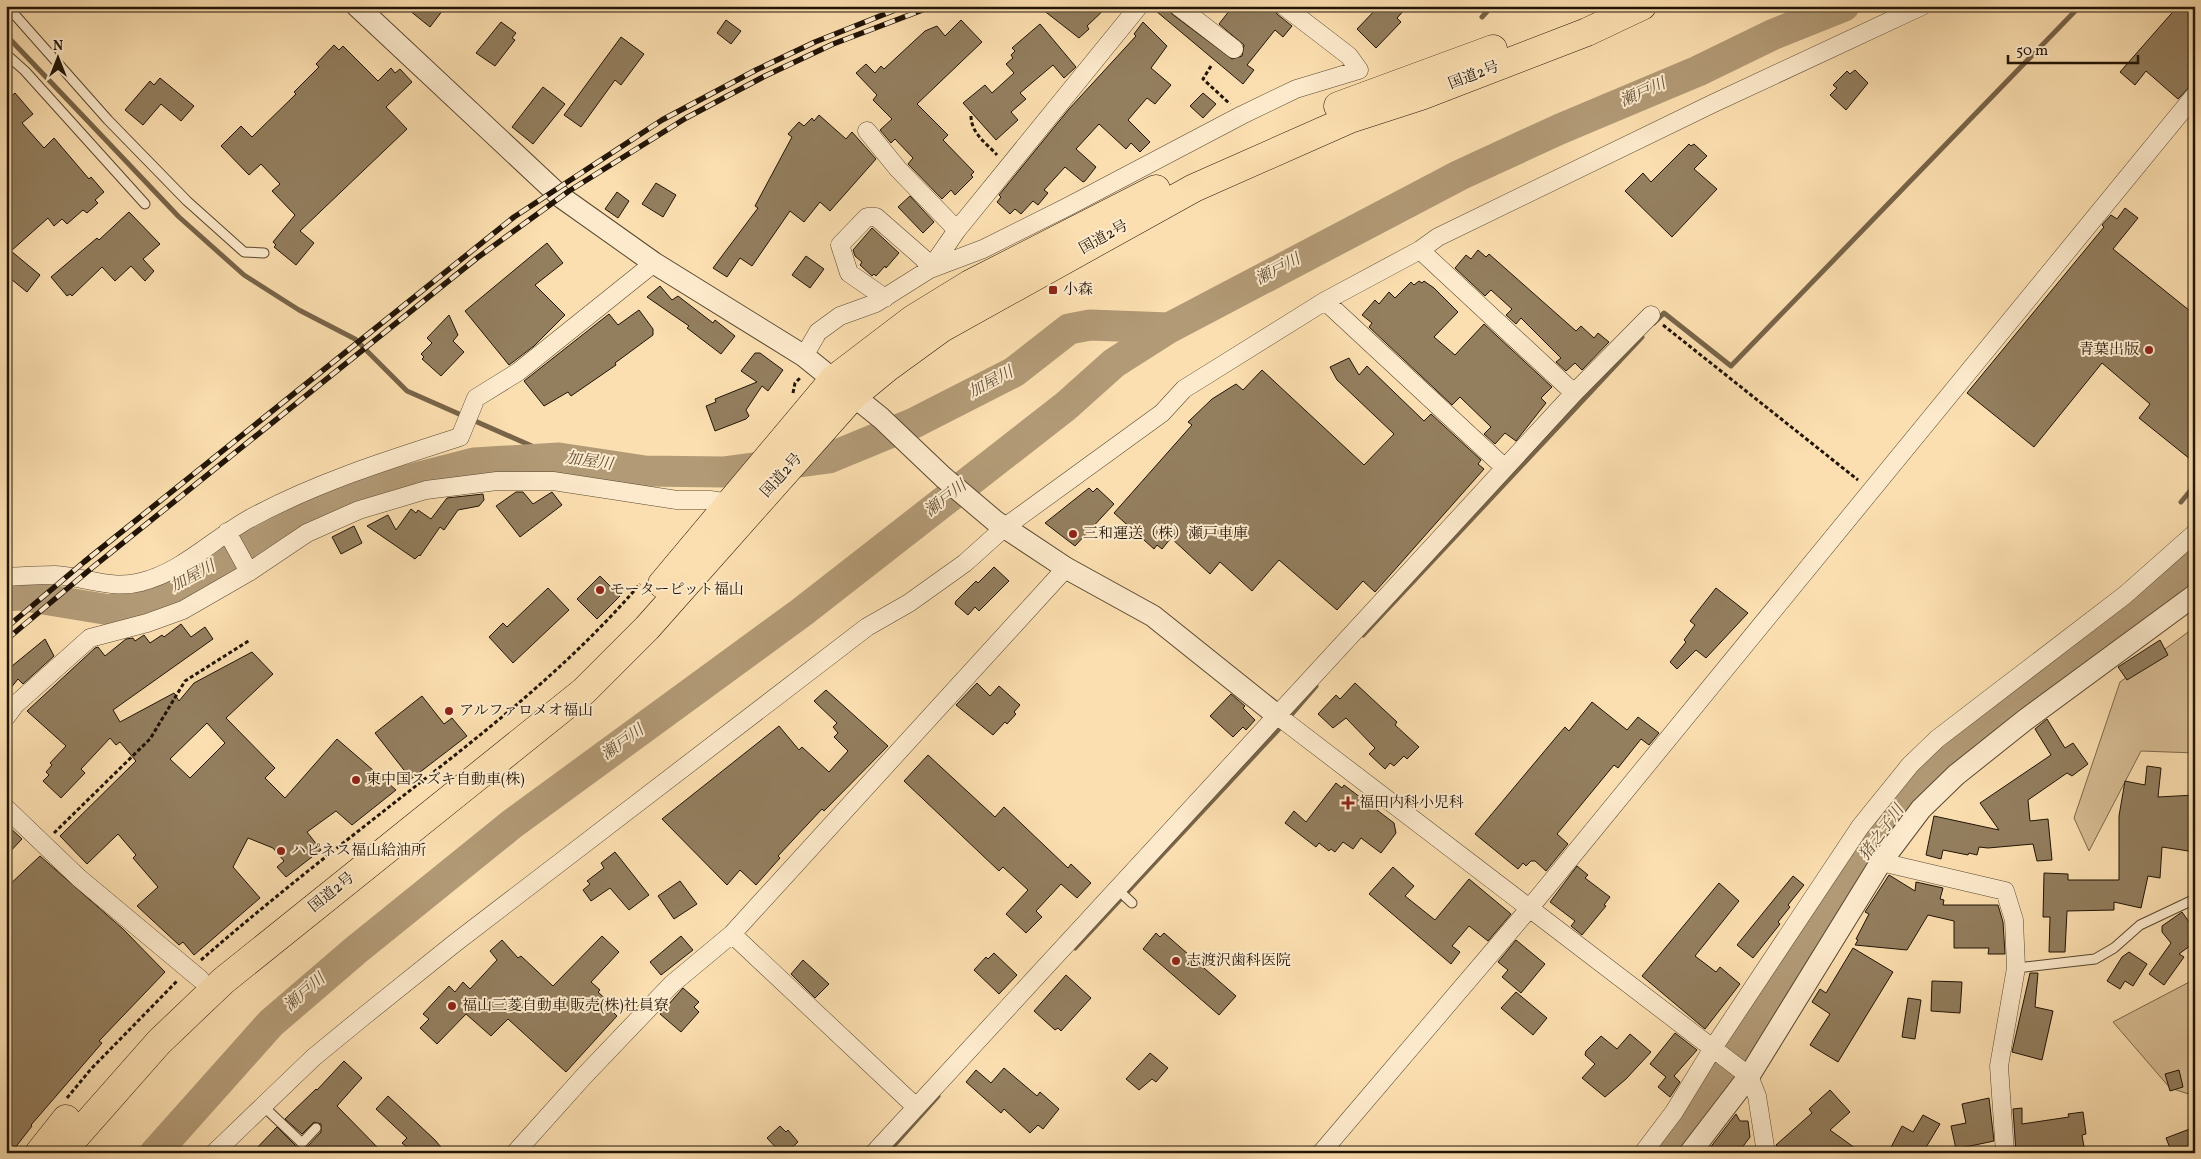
<svg xmlns="http://www.w3.org/2000/svg" width="2201" height="1159" viewBox="0 0 2201 1159" font-family="Vollkorn,'Noto Serif JP',serif">
	<style>
		.green { fill: #d7bc93; stroke: #7c684c }
		.lines { fill: none; stroke-linecap: round; stroke-linejoin: round }
		.stream { stroke: #786449; stroke-width: 5 }
		.river { stroke: #b29a76; stroke-width: 31 }
		.building { fill: #937e5e; stroke: #211406; fill-rule: evenodd }
		.service-casing { stroke: #584730; stroke-width: 11 }
		.minor-casing { stroke: #584730; stroke-width: 19 }
		.tertiary-casing { stroke: #584730; stroke-width: 23 }
		.trunk-casing { stroke: #211406; stroke-width: 29 }
		.path { stroke: #211406; stroke-width: 3; stroke-dasharray: 4 2.5; stroke-linecap: butt }
		.service { stroke: #fdeacc; stroke-width: 9 }
		.minor { stroke: #fdeacc; stroke-width: 18 }
		.tertiary { stroke: #fdeacc; stroke-width: 21 }
		.trunk { stroke: #fcdfb0; stroke-width: 28 }
		.rail-casing { stroke: #211406; stroke-width: 5.5 }
		.rail { stroke: #fdeacc; stroke-width: 4; stroke-dasharray: 11; stroke-linecap: butt }
		.poi-dot { fill: #8f2418; stroke: #fdeacc; stroke-width: 2 }
		.labels { text-anchor: middle; dominant-baseline: central; stroke-width: 4; stroke-linejoin: round; paint-order: stroke }
		.street-label { font-size: 15px; fill: #211406; stroke: #fdeacc }
		.poi-label { font-size: 15px; fill: #211406; stroke: #fdeacc; text-anchor: start }
		.water-label { font-size: 16px; font-style: italic; fill: #625038; stroke: #fdeacc }
	</style>
	<rect width="100%" height="100%" fill="#fcdfb0"/>
	<filter id="stains"><feTurbulence type="fractalNoise" baseFrequency=".004" numOctaves="4"/><feColorMatrix values="0 0 0 0 .2 0 0 0 0 .09 0 0 0 0 .02 0 0 0 .5 -.17"/></filter>
	<radialGradient id="worn" r=".72"><stop offset=".6" stop-color="#630" stop-opacity="0"/><stop offset="1" stop-color="#630" stop-opacity=".3"/></radialGradient>
	<!-- green -->
	<path class="green" d="M2195 627V753L2141 751 2089 851 2074 818 2120 682Z
		M2195 979V1096L2170 1088 2113 1022Z"/>
	<g class="lines">
		<!-- stream -->
		<path class="stream" d="M1482 17 1492 6
			M6 35 179 217 244 275 299 310 355 339 407 391 559 458
			M1654 323 1664 313 1731 366 2080 6
			M2181 502 2195 485
			M1363 635 1642 337
			M1075 948 1278 730 1316 686
			M887 1153 938 1096"/>
		<!-- river -->
		<path class="river" d="M6 596 19 595 110 610 147 601 318 511 373 489 474 463 559 458 645 471 723 472 829 458 914 423 1014 372 1069 329 1090 325 1169 328
			M155 1153 271 1023 356 950 512 824 802 612 1066 406 1114 363 1169 328 1460 175 1560 129 1698 71 1772 35 1844 6
			M1667 1153 1713 1087 1851 874 1894 811 1961 750 2144 605 2195 561"/>
	</g>
	<!-- building -->
	<path class="building" d="M404 6H446L430 27Z
		M1038 6H1108L1087 26 1089 29 1079 38Z
		M1150 6H1168L1172 14 1232 59 1242 56 1244 45 1219 24 1233 6H1274L1277 14 1292 26 1283 37 1275 30 1247 65 1254 70 1243 84Z
		M1379 6H1408L1397 18 1401 22 1376 48 1357 29Z
		M2178 6H2195V81L2178 99 2146 71 2135 85 2120 72Z
		M726 20 741 31 731 44 717 33Z
		M961 20 982 42 917 104 948 135 943 140 974 172 971 175 973 177 955 195 951 190 942 199 908 164 913 158 895 139 891 143 880 130 892 119 873 100 877 95 856 73 866 64 875 73 881 66 884 69 925 31 937 26 945 36Z
		M501 22 516 33 512 38 515 40 495 66 476 53Z
		M1143 22 1167 46 1151 68 1171 85 1155 104 1147 98 1128 120 1150 142 1140 152 1131 143 1126 149 1099 124 1076 149 1096 167 1085 181 1083 182 1065 167 1044 190 1048 193 1038 205 1033 201 1021 214 1015 209 1010 214 997 202 1001 197 999 195 1069 109 1136 36 1134 34Z
		M1040 24 1076 67 1064 78 1053 65 1020 93 1026 99 1011 112 1018 120 996 140 963 103 985 85 992 93 1014 73 1006 64 1013 58 1011 55 1015 51 1012 48Z
		M621 37 644 54 621 85 615 80 581 127 564 115Z
		M334 45 339 50 343 46 378 81 391 68 395 73 400 69 412 82 386 107 407 129 300 231 314 243 296 265 274 247 276 245 273 242 295 215 272 191 280 184 261 164 249 175 221 146 241 126 252 137 296 94 294 92 319 67 316 64Z
		M1855 70 1868 83 1846 110 1830 95 1837 88 1833 85 1847 71 1850 74Z
		M160 78 194 106 181 121 161 104 143 125 125 110 150 81 154 85Z
		M543 87 565 104 533 144 512 127Z
		M15 93 33 114 22 123 44 148 54 138 89 179 91 177 104 192 95 200 98 203 87 213 83 210 67 224 62 219 54 226 48 218 11 251 40 275 27 292 6 275V150L11 145 6 140V101Z
		M1203 93 1216 104 1203 118 1190 106Z
		M819 115 846 139 852 132 876 159 830 211 820 202 804 222 790 211 752 266 740 258 727 277 713 268 758 208 755 206 792 137 788 134 799 122 804 126 812 118 814 121Z
		M1689 144 1691 146 1694 144 1707 156 1694 169 1717 189 1672 237 1625 191 1643 173 1651 182Z
		M656 183 676 195 663 217 642 204Z
		M617 192 629 201 618 218 605 209Z
		M910 196 934 222 923 233 898 207Z
		M2125 208 2138 218 2113 249 2195 315V463L2139 418 2150 404 2102 363 2034 447 1967 393 2104 227 2102 225 2111 215 2117 219Z
		M129 212 160 244 143 259 154 271 145 281 131 266 115 281 102 267 72 296 70 294 67 296 51 277 97 238 99 240Z
		M872 228 899 253 886 268 885 266 876 276 874 274 872 276 860 265 862 262 855 256 853 250Z
		M547 243 563 263 535 285 565 315 534 346 509 365 465 311Z
		M1478 250 1486 257 1489 254 1576 331 1581 326 1594 338 1598 333 1609 342 1582 370 1575 363 1566 371 1556 362 1561 358 1521 318 1516 324 1506 315 1512 309 1491 290 1485 296 1455 268 1466 255 1471 259Z
		M806 256 824 269 810 288 792 275Z
		M1419 281 1422 283 1424 281 1434 288 1458 312 1434 337 1455 355 1484 324 1552 387 1541 398 1546 403 1516 441 1505 433 1495 444 1484 434 1491 427 1460 397 1452 405 1369 327 1372 323 1362 315 1375 300 1379 304 1389 292 1395 298 1411 282 1414 285Z
		M660 286 672 300 678 296 713 323 715 320 735 336 721 354 687 328 689 326 647 297Z
		M639 310 653 329V335L615 363 616 365 571 396 568 392 544 406 524 381 609 314 618 325Z
		M449 315 458 335 453 341 464 352 441 376 422 359 424 357 421 354 432 343 427 338Z
		M755 353H760L783 370 768 391 762 386 746 410 749 416 746 419 715 431 706 406 716 402 715 399 757 382 741 371Z
		M1349 358 1359 375 1367 366 1424 421 1431 414 1481 460 1478 464 1484 469 1375 592 1363 581 1337 610 1279 560 1252 591 1220 562 1210 574 1171 538 1162 549 1157 545 1154 549 1114 513 1192 425 1188 422 1212 399 1236 384 1243 390 1262 370 1364 465 1394 434 1337 380 1330 367Z
		M1089 488 1093 492 1097 488 1114 504 1075 546 1045 523Z
		M516 492H523L533 504 552 492 562 505 520 537 496 506Z
		M483 494 484 500 479 506 458 510 444 530 440 527 420 556 419 555 415 559 367 526 388 515 396 530 411 509 416 513 418 510 431 519 447 498Z
		M354 526 362 543 341 554 332 537Z
		M994 567 1009 581 979 611 975 607 968 615 955 604 956 601 976 581 978 583Z
		M600 576 620 596 597 619 577 599Z
		M548 588 569 610 513 663 489 637 503 623 507 627Z
		M1716 588 1748 613 1706 658 1696 650 1677 669 1670 662 1686 642 1684 640 1695 625 1690 621Z
		M181 624 191 637 205 627 213 639 113 710 120 722 174 693 179 701 194 683 252 652 273 674 226 718 275 768 265 778 285 798 337 739 396 790 352 825 336 811 307 832 321 850 286 877 277 867 284 861 273 848 248 838 233 867 260 898 194 955 183 942 179 945 137 906 158 887 133 858 136 855 118 834 87 864 60 836 136 761 120 742 116 745 110 738 81 769 85 773 61 798 43 781 49 775 46 772 52 765 50 763 66 746 27 711 95 648 98 647 105 656 126 639 133 638 135 641 144 635 150 643 162 635 164 637ZM207 723 225 743 190 778 170 759Z
		M45 639 54 656 23 684 18 679 6 694V671Z
		M2160 640 2168 655 2127 680 2118 667Z
		M977 683 990 696 999 686 1020 705 1014 712 1016 714 1007 724 1005 722 993 735 956 705Z
		M1355 683 1397 722 1395 725 1419 747 1407 759 1404 756 1394 766 1390 763 1385 769 1369 754 1375 748 1346 718 1333 728 1318 714 1336 695 1340 699Z
		M826 690 888 746 824 811 822 809 778 856 780 858 756 885 740 870 727 885 662 819 779 726 799 750 802 747 829 772 848 751 834 737 838 733 833 727 837 723 814 701Z
		M1231 694 1245 706 1243 708 1255 720 1246 730 1243 727 1233 737 1210 716Z
		M422 696 444 724 452 718 467 736 411 779 375 733Z
		M1592 702 1627 730 1638 717 1659 733 1649 745 1641 739 1618 768 1614 765 1557 834 1568 844 1546 871 1535 861H1531L1526 866 1523 863 1518 869 1475 834 1558 735 1565 727 1569 731Z
		M2047 719 2065 748 2073 743 2088 764 2072 776 2067 773 2028 800 2030 821 2048 819 2052 860 2037 861 2033 844 1988 848 1979 847 1977 855 1969 853 1968 855 1943 850 1941 859 1926 855 1934 816 1999 830 1980 803 2051 755 2035 729Z
		M928 755 995 817 1004 807 1068 868 1071 864 1091 883 1077 898 1061 884 1036 911 1042 917 1026 933 1006 914 1028 890 1003 867 999 871 904 781Z
		M2147 766 2161 768 2158 797 2195 795V852L2162 847 2160 878 2148 876 2141 908 2114 902V910L2067 911 2065 952H2049L2050 917H2043L2044 873 2068 874V880H2119V816L2125 781 2145 785Z
		M1336 783 1342 788 1344 785 1394 823 1396 833 1381 853 1361 838 1353 849 1343 842 1335 852 1331 849 1329 851 1319 843 1316 847 1285 823 1294 811 1306 822Z
		M6 824 22 839 6 856Z
		M615 852 649 895 629 910 610 888 591 901 583 890 590 884 587 881 604 868 601 863Z
		M40 856 123 929 165 972 99 1041 102 1043 31 1125 32 1126 11 1153H6V888Z
		M1577 866 1588 875 1585 878 1610 897 1604 905 1606 906 1582 935 1571 926 1575 921 1550 902Z
		M1393 867 1414 886 1405 896 1435 920 1469 879 1511 914 1488 941 1469 926 1452 946 1460 952 1451 964 1369 894Z
		M1889 875 1915 891 1916 882 1943 888 1940 899 1944 900 1943 905H1998L2003 922 2005 954H1988L1989 948H1954V921L1928 915 1907 950 1855 945 1858 940 1856 939 1869 914 1865 912Z
		M1793 876 1804 885 1788 905 1790 907 1778 922 1780 924 1753 958 1737 945Z
		M680 881 697 904 674 919 658 896Z
		M1719 883 1739 901 1695 956 1716 972 1720 967 1740 984 1705 1029 1642 976Z
		M2182 912 2189 922 2195 917V942L2179 954 2184 957 2164 985 2149 974 2171 943 2162 932V926Z
		M1156 933 1160 937 1164 933 1236 996 1219 1015 1143 949Z
		M602 936 619 952 591 982 600 990 598 992 614 1007 611 1010 617 1016 566 1072 508 1019 491 1036 466 1014 437 1044 420 1028 429 1019 423 1014 449 986 455 992 463 982 470 989 497 960 490 951 502 940 518 958 521 956 553 986Z
		M681 936 693 950 661 975 650 962Z
		M1516 940 1545 964 1521 993 1502 977 1508 970 1498 962Z
		M1853 948 1893 972 1838 1062 1810 1045 1830 1014 1812 1002 1820 989 1826 993Z
		M2129 952 2147 964 2133 986 2125 981 2120 989 2107 981 2122 957Z
		M994 953 1017 975 999 994 974 970 986 957 988 959Z
		M803 960 829 984 815 998 791 974Z
		M2030 973H2038L2035 1007 2053 1011 2042 1060 2012 1052Z
		M1066 975 1091 998 1061 1031 1058 1028 1055 1030 1034 1011Z
		M1932 981 1962 982 1960 1013 1931 1011Z
		M683 988 699 1002 694 1007 699 1012 681 1032 660 1014Z
		M1516 992 1547 1018 1533 1035 1501 1008Z
		M1908 998 1921 1000 1915 1039 1902 1037Z
		M1675 1033 1697 1050 1674 1076 1680 1082 1670 1097 1658 1087 1666 1077 1650 1064Z
		M1630 1034 1651 1052 1626 1079 1605 1097 1582 1078 1595 1064 1585 1055 1586 1051 1601 1036 1617 1049Z
		M1150 1053 1168 1068 1156 1082 1152 1079 1139 1090 1126 1079Z
		M344 1061 362 1078 337 1106 383 1153H252L277 1127 298 1148 307 1147 321 1132V1124L314 1122 302 1134 285 1119 316 1089 317 1090Z
		M1004 1068 1037 1096 1040 1092 1059 1109 1043 1129 1038 1125 1030 1133 1004 1109 1001 1113 966 1082 976 1070 991 1083Z
		M2179 1070 2183 1087 2170 1091 2165 1074Z
		M1830 1090 1850 1112 1830 1130 1862 1153H1784L1776 1145 1812 1113 1809 1109Z
		M388 1096 435 1140 446 1153H414L402 1143 407 1138 376 1109Z
		M1989 1098 1994 1141 1956 1149 1951 1126 1966 1123 1962 1104Z
		M2022 1108V1124L2069 1117 2068 1114 2083 1112 2086 1134 2082 1135 2085 1153H2016L2013 1109Z
		M1736 1114 1740 1121H1748L1750 1137 1738 1153H1706Z
		M1923 1115 1940 1124 1925 1149 1924 1148 1921 1153H1888L1902 1126 1913 1132Z
		M780 1126 786 1132 788 1130 798 1142 786 1153H781L767 1138Z
		M2195 1127V1146L2172 1153 2166 1138Z"/>
	<g class="lines">
		<!-- service casing -->
		<g class="service-casing">
			<path id="service" d="M7 6 108 120 187 201 244 252 264 253
				M6 54 25 71 145 204
				M1116 888 1132 903
				M2016 968 2095 959 2114 948 2140 925 2195 899
				M262 1105 302 1143 316 1128"/>
		</g>
		<!-- minor casing -->
		<g class="minor-casing">
			<path id="minor" d="M1178 6 1234 49
				M867 131 898 169 957 230
				M1420 250 1574 393
				M930 269 957 230 1139 6
				M885 298 849 273 840 245 867 217H876L924 259 930 269
				M1325 301 1505 468
				M804 356 818 332 840 316 876 303 930 269 983 249 1069 206 1242 115 1296 89 1359 70 1349 56 1284 6
				M227 532 249 572
				M6 577C22 576 39 575 55 575 85 577 112 590 141 582 182 572 213 539 249 519 315 483 388 460 460 437L476 398 518 372 654 263
				M1278 716 1749 1076 1757 1096 1766 1153
				M6 717 15 705 90 638 147 623 183 610 249 572 307 533 359 510 426 490 497 481H553L677 500H710L730 503
				M6 808 79 878 200 979
				M1881 862 2005 891 2014 920 2016 968 1999 1066 2005 1153
				M732 934 916 1107
				M214 1153 314 1057 364 1016 455 943 867 627 909 603 965 563 1005 527 1162 413 1184 389 1325 301 1420 250 1438 237 1714 103 1922 6
				M515 1153 585 1075 672 984 732 934 1066 568
				M874 1153 1574 393 1651 315
				M1321 1153 1528 910 2195 95
				M1643 1153 1674 1112 1713 1048 1860 827 1910 765 1937 739 2125 595 2195 533"/>
		</g>
		<!-- tertiary casing -->
		<g class="tertiary-casing">
			<path id="tertiary" d="M357 6 561 197 654 263 804 356 881 418 943 477 995 521 1066 568 1153 616 1278 716
				M1690 1153 1749 1076 1881 862 1921 809 1956 775 2025 720 2195 595"/>
		</g>
		<!-- trunk casing -->
		<g class="trunk-casing">
			<path id="trunk" d="M1338 106 1493 49
				M662 584 833 380 913 319 970 284 1156 189
				M39 1153 66 1119
				M61 1153 159 1042 223 981 584 691 647 628 853 396 887 368 942 328 1194 188 1350 119 1421 96 1587 32 1642 6"/>
		</g>
		<!-- path -->
		<path class="path" d="M1211 66 1203 79 1230 104
			M971 116C971 133 986 143 997 155
			M1663 325 1858 480
			M793 393 795 383 801 377
			M54 833 150 739 185 681 250 640
			M201 960C263 906 329 854 394 803 481 735 568 668 640 584
			M67 1098 91 1069 177 981"/>
		<!-- service -->
		<use href="#service" class="service"/>
		<!-- minor -->
		<use href="#minor" class="minor"/>
		<!-- tertiary -->
		<use href="#tertiary" class="tertiary"/>
		<!-- trunk -->
		<use href="#trunk" class="trunk"/>
		<!-- rail casing -->
		<g class="rail-casing">
			<path id="rail" d="M6 628 84 562 514 217 662 120 756 70 815 42 905 6
				M6 640 93 567 477 258 569 191 686 118 765 76 833 44 933 6"/>
		</g>
		<!-- rail -->
		<use href="#rail" class="rail"/>
	</g>
	<!-- markers -->
	<g class="poi-dot">
		<rect x="1048" y="285" width="10" height="10" rx="2.5"/>
		<circle cx="2149" cy="350" r="5"/>
		<circle cx="1073" cy="534" r="5"/>
		<circle cx="600" cy="590" r="5"/>
		<circle cx="449" cy="711" r="5"/>
		<circle cx="356" cy="780" r="5"/>
		<path d="M1345.5 795.5h5v5h5v5h-5v5h-5v-5h-5v-5h5z"/>
		<circle cx="281" cy="851" r="5"/>
		<circle cx="1176" cy="961" r="5"/>
		<circle cx="452" cy="1006" r="5"/>
	</g>
	<g class="labels">
		<!-- street labels -->
		<g class="street-label">
			<text transform="translate(1474 76) rotate(-21)">国道2号</text>
			<text transform="translate(1104 238) rotate(-29)">国道2号</text>
			<text transform="translate(782 476) rotate(-48)">国道2号</text>
			<text transform="translate(332 893) rotate(-39)">国道2号</text>
		</g>
		<!-- poi labels -->
		<g class="poi-label">
			<text x="1063" y="290">小森</text>
			<text x="2139" y="350" text-anchor="end">青葉出版</text>
			<text x="1083" y="534">三和運送（株）瀬戸車庫</text>
			<text x="610" y="590">モーターピット福山</text>
			<text x="459" y="711">アルファロメオ福山</text>
			<text x="366" y="780">東中国スズキ自動車(株)</text>
			<text x="1359" y="803">福田内科小児科</text>
			<text x="291" y="851">ハピネス福山給油所</text>
			<text x="1186" y="961">志渡沢歯科医院</text>
			<text x="462" y="1006">福山三菱自動車 販売(株)社員寮</text>
		</g>
		<!-- water labels -->
		<g class="water-label">
			<text transform="translate(1643 93) rotate(-24)">瀬戸川</text>
			<text transform="translate(1278 270) rotate(-28)">瀬戸川</text>
			<text transform="translate(991 383) rotate(-28)">加屋川</text>
			<text transform="translate(589 462) rotate(8)">加屋川</text>
			<text transform="translate(946 499) rotate(-38)">瀬戸川</text>
			<text transform="translate(193 577) rotate(-28)">加屋川</text>
			<text transform="translate(623 743) rotate(-36)">瀬戸川</text>
			<text transform="translate(1882 833) rotate(-54)">猪之子川</text>
			<text transform="translate(305 993) rotate(-41)">瀬戸川</text>
		</g>
	</g>
	<!-- margin -->
	<rect width="2201" height="1159" fill="none" stroke="#fcdfb0" stroke-width="25"/>
	<rect x="8" y="8" width="2186" height="1144" fill="none" stroke="#211406" stroke-width="2.5"/>
	<rect x="12" y="12" width="2176" height="1134" fill="none" stroke="#211406"/>
	<!-- north arrow -->
	<g transform="translate(58 58)" stroke="#fdeacc" stroke-width="4" paint-order="stroke">
	<path d="M0-4L9 19L0 12L-9 19Z" fill="#211406"/>
	<text y="-8" font-size="14" font-weight="bold" text-anchor="middle" fill="#211406">N</text>
	</g>
	<!-- scale -->
	<path d="M2008 55v8h130v-8" fill="none" stroke="#211406" stroke-width="2.5"/>
	<text x="2016" y="55" font-size="15" fill="#211406" stroke="#fdeacc" stroke-width="4" paint-order="stroke">50 m</text>
	<rect width="100%" height="100%" filter="url(#stains)"/>
	<rect width="100%" height="100%" fill="url(#worn)"/>
</svg>
